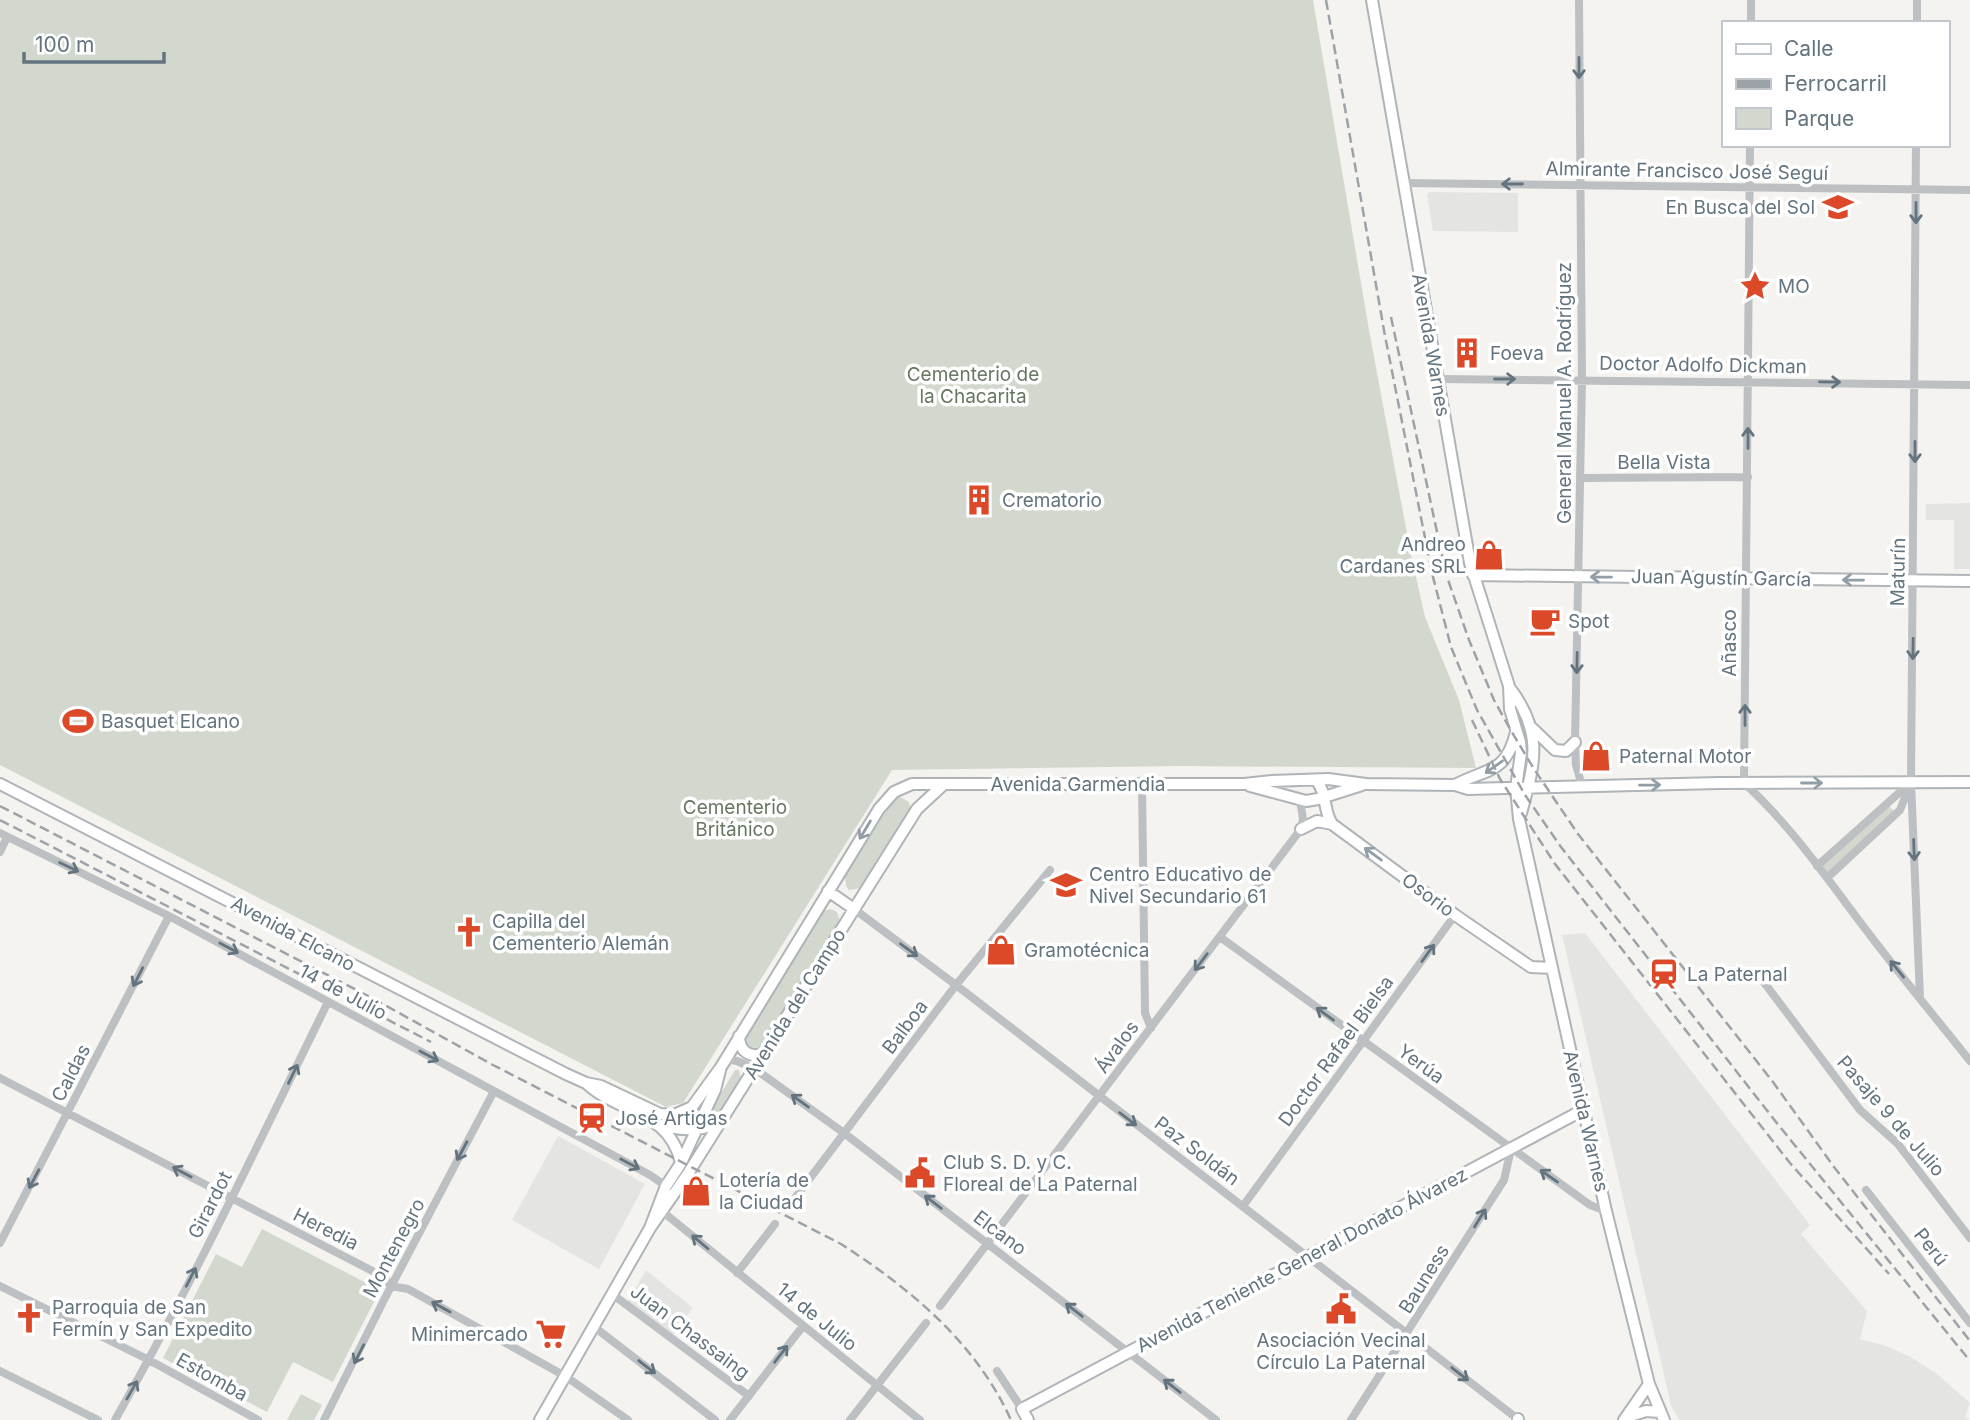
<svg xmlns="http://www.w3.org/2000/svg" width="1970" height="1420" viewBox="0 0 1970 1420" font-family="Inter,sans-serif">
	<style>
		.built { fill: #e4e5e3 }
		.green { fill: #d3d8cf }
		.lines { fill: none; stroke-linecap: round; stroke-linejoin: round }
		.secondary-casing { stroke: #afb4b8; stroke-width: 14 }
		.street { stroke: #bcc0c3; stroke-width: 8 }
		.secondary { stroke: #fff; stroke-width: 10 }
		.rail { stroke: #9ca2a7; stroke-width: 2.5; stroke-dasharray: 10 5; stroke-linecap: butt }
		.oneway { stroke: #64747f }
		.oneway2 { stroke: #929ea5 }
		.labels { text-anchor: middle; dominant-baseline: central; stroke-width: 7; stroke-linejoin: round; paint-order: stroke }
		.street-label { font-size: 19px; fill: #64747f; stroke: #fff }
		.poi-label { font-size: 19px; fill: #64747f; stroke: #fff; text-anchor: start }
		.park-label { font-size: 19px; fill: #677762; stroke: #fff }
	</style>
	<rect width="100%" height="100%" fill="#f4f3ef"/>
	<!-- built -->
	<path class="built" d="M1429 192 1518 193V232L1433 231 1427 195Z
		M1970 503V569H1954V520H1926V504Z
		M1585 933 1810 1225 1801 1234 1867 1311 1860 1339 1883 1345 1909 1356 1937 1374 1970 1403 1965 1417 1970 1420H1679L1671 1405 1562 935Z
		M558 1136 645 1184 599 1269 512 1220Z
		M646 1270 693 1308 671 1337 627 1303Z"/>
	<!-- green -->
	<path class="green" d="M0 0H1313L1369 330 1411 555 1425 617 1459 700 1476 768 1179 766 892 770 683 1103 666 1107 0 765Z
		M900 797 909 802 910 809 861 888 849 890 846 886 845 877 893 800Z
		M1888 805 1894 811 1827 878 1817 866Z
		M831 909 837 912 840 922 761 1047 751 1048 746 1044 744 1037 822 911Z
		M735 1070H739L741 1080 721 1113 709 1120 707 1117Z
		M262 1229 380 1290 333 1382 293 1362 267 1412 163 1358 216 1254 242 1267Z
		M301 1394 322 1405 314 1420H287Z"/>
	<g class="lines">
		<!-- secondary casing -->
		<g class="secondary-casing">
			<path id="secondary" d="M1372 0 1470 563 1509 686 1510 709 1520 742 1521 753 1516 788 1519 819 1606 1211 1649 1384 1664 1420
				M1473 575 1970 581
				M1509 687C1544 732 1535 763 1521 813
				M1532 728 1555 750 1566 751 1575 742
				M1316 780C1327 792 1323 810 1332 824L1455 915 1531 967 1552 968
				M0 784 566 1074 586 1083 601 1086 660 1114 674 1115 692 1107 721 1067 879 809 894 792 912 784H1244L1272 781 1328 779 1366 784 1455 785 1468 789 1719 783 1970 782
				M1455 785C1487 768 1506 774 1516 732
				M1250 786 1306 801 1318 799 1362 785
				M1301 829 1317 821 1332 824
				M828 891 854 909
				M739 1036C739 1051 750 1059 764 1053
				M586 1083C621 1115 669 1110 681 1163
				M661 1125C682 1131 699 1131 719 1123
				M650 1228 689 1172 917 809 944 784
				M1627 1417 1646 1411 1660 1412
				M1518 1419V1420
				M540 1420 650 1228 666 1186 681 1163 715 1090 720 1070
				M1028 1420 1022 1409 1583 1110
				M1624 1420 1649 1384"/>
		</g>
		<!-- street -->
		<path class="street" d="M1579 0 1582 380 1575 742 1576 765 1582 786
			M1751 23V0
			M1917 23V0
			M1750 145 1744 783C1797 831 1836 892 1880 948 1909 986 1940 1023 1970 1061
			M1916 145 1911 782 1920 998
			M1403 183 1970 190
			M1437 379 1970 385
			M1580 478 1748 477
			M1142 785 1145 1013 1151 1028
			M0 833 169 916 650 1175 666 1186
			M0 852 7 837
			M1817 866 1909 784
			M1827 878 1900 810 1910 785
			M854 909 956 985 1519 1420
			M1220 937 1590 1205 1606 1211
			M1763 981 1860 1110 1898 1144 1970 1238
			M725 1059 737 1061 755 1069 844 1133 1216 1420
			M0 1078 384 1277 391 1286 408 1289 565 1376 628 1420
			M1866 1190 1970 1323
			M789 1206 956 985 1050 870
			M1243 1206 1455 915
			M663 1212 920 1420
			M0 1243 169 916
			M737 1273 775 1224
			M0 1286 149 1360 258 1420
			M612 1294 749 1396
			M940 1306 1301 829 1303 819 1300 800
			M593 1326 715 1420
			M0 1371 98 1420
			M997 1371 1022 1409
			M115 1420C192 1284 259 1142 328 1002
			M324 1420 385 1298 494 1091
			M730 1420 803 1326
			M850 1420 926 1323
			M1351 1420 1504 1180 1511 1149"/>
		<!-- secondary -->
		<use href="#secondary" class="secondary"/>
		<!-- rail -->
		<path class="rail" d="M1326 0 1385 336 1432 573 1451 647 1477 710 1525 795 1561 847 1776 1122 1970 1361
			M1391 317 1446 574 1469 640 1494 700 1510 729 1534 769 1578 834 1773 1082 1834 1167 1970 1341
			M1472 720 1500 779 1555 864 1790 1163 1889 1274
			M0 806 372 998 493 1065 841 1244C911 1289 976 1343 1011 1420
			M0 820 431 1042"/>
	</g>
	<!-- one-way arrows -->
	<defs><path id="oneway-shaft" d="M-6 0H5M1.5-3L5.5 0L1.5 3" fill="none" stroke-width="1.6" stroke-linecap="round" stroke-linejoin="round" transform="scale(1.75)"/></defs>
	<g class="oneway">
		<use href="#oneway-shaft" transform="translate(1579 68) rotate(90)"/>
		<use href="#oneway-shaft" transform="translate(1512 184) rotate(-180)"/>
		<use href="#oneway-shaft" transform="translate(1916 213) rotate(90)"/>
		<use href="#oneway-shaft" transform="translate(1505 379)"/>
		<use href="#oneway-shaft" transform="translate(1830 382) rotate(1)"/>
		<use href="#oneway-shaft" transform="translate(1748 438) rotate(-90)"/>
		<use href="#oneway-shaft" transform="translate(1915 452) rotate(90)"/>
		<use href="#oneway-shaft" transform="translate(1913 649) rotate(91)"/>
		<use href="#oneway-shaft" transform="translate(1577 663) rotate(91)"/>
		<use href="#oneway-shaft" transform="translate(1745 715) rotate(-90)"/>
		<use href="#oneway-shaft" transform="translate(1914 850) rotate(88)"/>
		<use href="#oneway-shaft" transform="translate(69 867) rotate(26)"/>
		<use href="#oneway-shaft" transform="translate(229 948) rotate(28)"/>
		<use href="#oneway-shaft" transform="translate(909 950) rotate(36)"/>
		<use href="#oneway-shaft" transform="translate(1428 953) rotate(-54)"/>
		<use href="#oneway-shaft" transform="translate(1201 962) rotate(127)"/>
		<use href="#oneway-shaft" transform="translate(1897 969) rotate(-129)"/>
		<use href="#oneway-shaft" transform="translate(138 977) rotate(117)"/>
		<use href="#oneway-shaft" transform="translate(1325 1014) rotate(-144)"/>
		<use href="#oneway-shaft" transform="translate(429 1056) rotate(28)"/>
		<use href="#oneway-shaft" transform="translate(293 1074) rotate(-64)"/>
		<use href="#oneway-shaft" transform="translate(800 1101) rotate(-144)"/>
		<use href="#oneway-shaft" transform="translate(1128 1119) rotate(37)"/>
		<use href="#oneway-shaft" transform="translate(462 1151) rotate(118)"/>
		<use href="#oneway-shaft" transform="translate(630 1164) rotate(28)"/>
		<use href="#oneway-shaft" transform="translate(182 1172) rotate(-152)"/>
		<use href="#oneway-shaft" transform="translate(1549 1176) rotate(-145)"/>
		<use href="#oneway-shaft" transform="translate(34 1179) rotate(118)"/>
		<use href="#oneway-shaft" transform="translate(933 1202) rotate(-142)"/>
		<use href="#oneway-shaft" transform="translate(1480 1218) rotate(-58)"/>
		<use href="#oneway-shaft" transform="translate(700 1242) rotate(-140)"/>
		<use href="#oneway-shaft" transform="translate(191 1277) rotate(-63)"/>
		<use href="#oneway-shaft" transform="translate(441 1307) rotate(-151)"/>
		<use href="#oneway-shaft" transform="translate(1074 1310) rotate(-142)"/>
		<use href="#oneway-shaft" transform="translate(359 1354) rotate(117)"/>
		<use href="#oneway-shaft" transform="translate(781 1354) rotate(-52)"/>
		<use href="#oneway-shaft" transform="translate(647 1367) rotate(38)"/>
		<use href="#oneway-shaft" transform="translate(1460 1374) rotate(38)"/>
		<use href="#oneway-shaft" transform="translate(1172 1386) rotate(-142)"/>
		<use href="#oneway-shaft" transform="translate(132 1390) rotate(-60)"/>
	</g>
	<g class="oneway2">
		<use href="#oneway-shaft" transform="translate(1601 577) rotate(-179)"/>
		<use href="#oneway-shaft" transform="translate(1853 580) rotate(-179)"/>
		<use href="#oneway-shaft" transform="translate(1494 767) rotate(145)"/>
		<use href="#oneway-shaft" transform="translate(1812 783)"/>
		<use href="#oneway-shaft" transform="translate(1650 785) rotate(-1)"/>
		<use href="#oneway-shaft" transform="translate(865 830) rotate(121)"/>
		<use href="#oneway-shaft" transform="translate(1373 854) rotate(-144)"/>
	</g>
	<!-- icons -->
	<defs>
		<g id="school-bare" transform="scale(2.415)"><path d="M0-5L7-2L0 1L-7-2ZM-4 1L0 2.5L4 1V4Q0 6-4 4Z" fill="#db4928" stroke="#fff" stroke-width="2.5" paint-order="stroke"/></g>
		<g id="sight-bare" transform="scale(2.415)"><path d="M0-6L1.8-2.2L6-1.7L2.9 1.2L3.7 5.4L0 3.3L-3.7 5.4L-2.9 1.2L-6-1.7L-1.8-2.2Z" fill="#db4928" stroke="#fff" stroke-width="2.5" paint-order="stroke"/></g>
		<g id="building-bare" transform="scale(2.415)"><path d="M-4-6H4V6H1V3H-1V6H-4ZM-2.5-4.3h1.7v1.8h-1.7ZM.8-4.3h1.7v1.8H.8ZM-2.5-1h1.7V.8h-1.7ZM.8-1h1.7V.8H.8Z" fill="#db4928" stroke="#fff" stroke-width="2.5" paint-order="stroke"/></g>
		<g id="shop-bare" transform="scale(2.415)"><path d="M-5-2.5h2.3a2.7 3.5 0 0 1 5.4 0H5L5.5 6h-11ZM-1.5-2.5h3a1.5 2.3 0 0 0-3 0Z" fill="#db4928" stroke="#fff" stroke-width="2.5" paint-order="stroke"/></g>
		<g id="cafe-bare" transform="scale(2.415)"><path d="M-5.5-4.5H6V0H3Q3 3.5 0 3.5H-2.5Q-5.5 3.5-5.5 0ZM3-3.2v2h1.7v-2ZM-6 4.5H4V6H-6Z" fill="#db4928" stroke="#fff" stroke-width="2.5" paint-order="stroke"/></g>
		<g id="stadium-bare" transform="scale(2.415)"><path d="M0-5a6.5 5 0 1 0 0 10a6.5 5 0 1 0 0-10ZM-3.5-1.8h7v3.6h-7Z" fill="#db4928" stroke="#fff" stroke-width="2.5" paint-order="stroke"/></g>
		<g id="church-bare" transform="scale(2.415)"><path d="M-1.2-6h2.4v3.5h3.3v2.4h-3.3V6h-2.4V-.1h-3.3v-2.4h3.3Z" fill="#db4928" stroke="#fff" stroke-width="2.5" paint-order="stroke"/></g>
		<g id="station-bare" transform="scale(2.415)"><path d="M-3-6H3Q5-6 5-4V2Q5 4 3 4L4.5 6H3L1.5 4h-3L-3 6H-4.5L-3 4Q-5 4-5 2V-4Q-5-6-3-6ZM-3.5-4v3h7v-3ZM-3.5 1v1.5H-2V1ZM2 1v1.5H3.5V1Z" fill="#db4928" stroke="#fff" stroke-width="2.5" paint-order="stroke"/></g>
		<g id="civic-bare" transform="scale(2.415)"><path d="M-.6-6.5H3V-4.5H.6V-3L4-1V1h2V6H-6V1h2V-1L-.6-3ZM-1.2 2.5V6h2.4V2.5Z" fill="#db4928" stroke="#fff" stroke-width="2.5" paint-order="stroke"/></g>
		<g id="supermarket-bare" transform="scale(2.415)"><path d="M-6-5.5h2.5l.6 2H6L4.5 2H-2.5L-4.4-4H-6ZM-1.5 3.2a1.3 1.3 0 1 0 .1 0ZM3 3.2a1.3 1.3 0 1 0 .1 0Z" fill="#db4928" stroke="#fff" stroke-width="2.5" paint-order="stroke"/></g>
	</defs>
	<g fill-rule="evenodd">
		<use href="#school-bare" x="1838" y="207"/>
		<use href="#sight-bare" x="1755" y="286"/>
		<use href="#building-bare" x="1467" y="353"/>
		<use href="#building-bare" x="979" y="500"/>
		<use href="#shop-bare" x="1489" y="555"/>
		<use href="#cafe-bare" x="1545" y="621"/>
		<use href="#stadium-bare" x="78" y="721"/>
		<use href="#shop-bare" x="1596" y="756"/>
		<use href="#school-bare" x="1066" y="885"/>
		<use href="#church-bare" x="469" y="932"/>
		<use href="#shop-bare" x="1001" y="950"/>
		<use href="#station-bare" x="1664" y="974"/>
		<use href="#station-bare" x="592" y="1118"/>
		<use href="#civic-bare" x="920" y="1173"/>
		<use href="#shop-bare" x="696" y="1191"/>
		<use href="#civic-bare" x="1341" y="1309"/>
		<use href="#church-bare" x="29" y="1318"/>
		<use href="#supermarket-bare" x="551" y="1334"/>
	</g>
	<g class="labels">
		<!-- street labels -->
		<g class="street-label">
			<text transform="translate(1687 171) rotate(1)">Almirante Francisco José Seguí</text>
			<text transform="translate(1431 345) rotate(80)">Avenida Warnes</text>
			<text transform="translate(1703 365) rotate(1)">Doctor Adolfo Dickman</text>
			<text transform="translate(1564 393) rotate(-90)">General Manuel A. Rodríguez</text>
			<text x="1664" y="462">Bella Vista</text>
			<text transform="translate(1898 572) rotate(-89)">Maturín</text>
			<text transform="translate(1721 578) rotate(1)">Juan Agustín García</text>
			<text transform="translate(1729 643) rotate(-90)">Añasco</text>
			<text x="1078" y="784">Avenida Garmendia</text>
			<text transform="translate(1428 895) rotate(36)">Osorio</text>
			<text transform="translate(293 934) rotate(28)">Avenida Elcano</text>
			<text transform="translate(343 992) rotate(28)">14 de Julio</text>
			<text transform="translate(795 1004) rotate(-58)">Avenida del Campo</text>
			<text transform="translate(905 1027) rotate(-53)">Balboa</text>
			<text transform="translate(1117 1047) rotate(-54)">Ávalos</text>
			<text transform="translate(1336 1051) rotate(-54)">Doctor Rafael Bielsa</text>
			<text transform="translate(1421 1064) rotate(36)">Yerúa</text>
			<text transform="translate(71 1073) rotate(-63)">Caldas</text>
			<text transform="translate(1891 1116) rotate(49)">Pasaje 9 de Julio</text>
			<text transform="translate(1586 1121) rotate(77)">Avenida Warnes</text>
			<text transform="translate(1197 1151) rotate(37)">Paz Soldán</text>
			<text transform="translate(210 1205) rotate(-63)">Girardot</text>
			<text transform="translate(326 1229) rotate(27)">Heredia</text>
			<text transform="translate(1000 1233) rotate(37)">Elcano</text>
			<text transform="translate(1931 1247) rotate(52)">Perú</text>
			<text transform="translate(394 1248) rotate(-62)">Montenegro</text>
			<text transform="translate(1302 1260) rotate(-28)">Avenida Teniente General Donato Álvarez</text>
			<text transform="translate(1424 1279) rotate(-58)">Bauness</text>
			<text transform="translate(817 1317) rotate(39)">14 de Julio</text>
			<text transform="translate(690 1332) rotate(37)">Juan Chassaing</text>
			<text transform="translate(212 1377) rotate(29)">Estomba</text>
		</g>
		<!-- poi labels -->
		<g class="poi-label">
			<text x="1815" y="207" text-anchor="end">En Busca del Sol</text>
			<text x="1778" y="286">MO</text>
			<text x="1490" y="353">Foeva</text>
			<text x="1002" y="500">Crematorio</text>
			<text x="1466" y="544" text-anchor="end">Andreo<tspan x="1466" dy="22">Cardanes SRL</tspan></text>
			<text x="1568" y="621">Spot</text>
			<text x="101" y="721">Basquet Elcano</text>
			<text x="1619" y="756">Paternal Motor</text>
			<text x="1089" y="874">Centro Educativo de<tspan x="1089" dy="22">Nivel Secundario 61</tspan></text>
			<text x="492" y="921">Capilla del<tspan x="492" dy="22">Cementerio Alemán</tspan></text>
			<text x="1024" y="950">Gramotécnica</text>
			<text x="1687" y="974">La Paternal</text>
			<text x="615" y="1118">José Artigas</text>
			<text x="943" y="1162">Club S. D. y C.<tspan x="943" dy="22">Floreal de La Paternal</tspan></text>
			<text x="719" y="1180">Lotería de<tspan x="719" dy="22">la Ciudad</tspan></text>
			<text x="52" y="1307">Parroquia de San<tspan x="52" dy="22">Fermín y San Expedito</tspan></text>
			<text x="528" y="1334" text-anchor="end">Minimercado</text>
			<text x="1341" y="1340" text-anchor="middle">Asociación Vecinal<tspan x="1341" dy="22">Círculo La Paternal</tspan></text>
		</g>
		<!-- park labels -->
		<g class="park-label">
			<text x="973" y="374">Cementerio de<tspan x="973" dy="22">la Chacarita</tspan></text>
			<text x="735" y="807">Cementerio<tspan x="735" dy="22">Británico</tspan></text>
		</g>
	</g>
	<!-- legend -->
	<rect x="1722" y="21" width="228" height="126" fill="#ffffff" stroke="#c1c7cc" stroke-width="2"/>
	<rect x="1736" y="44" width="35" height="10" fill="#ffffff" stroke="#c1c7cc" stroke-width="2"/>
	<text x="1784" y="56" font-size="21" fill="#64747f">Calle</text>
	<rect x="1736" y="79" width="35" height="10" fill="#9ca2a7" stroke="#c1c7cc" stroke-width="2"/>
	<text x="1784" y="91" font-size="21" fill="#64747f">Ferrocarril</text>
	<rect x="1736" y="108" width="35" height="21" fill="#d3d8cf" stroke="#c1c7cc" stroke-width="2"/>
	<text x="1784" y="126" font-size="21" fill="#64747f">Parque</text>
	<!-- scale -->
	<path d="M24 52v10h140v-10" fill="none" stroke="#64747f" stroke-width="3.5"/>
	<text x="35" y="52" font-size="21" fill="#64747f" stroke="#ffffff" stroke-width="5" paint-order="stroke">100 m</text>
</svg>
